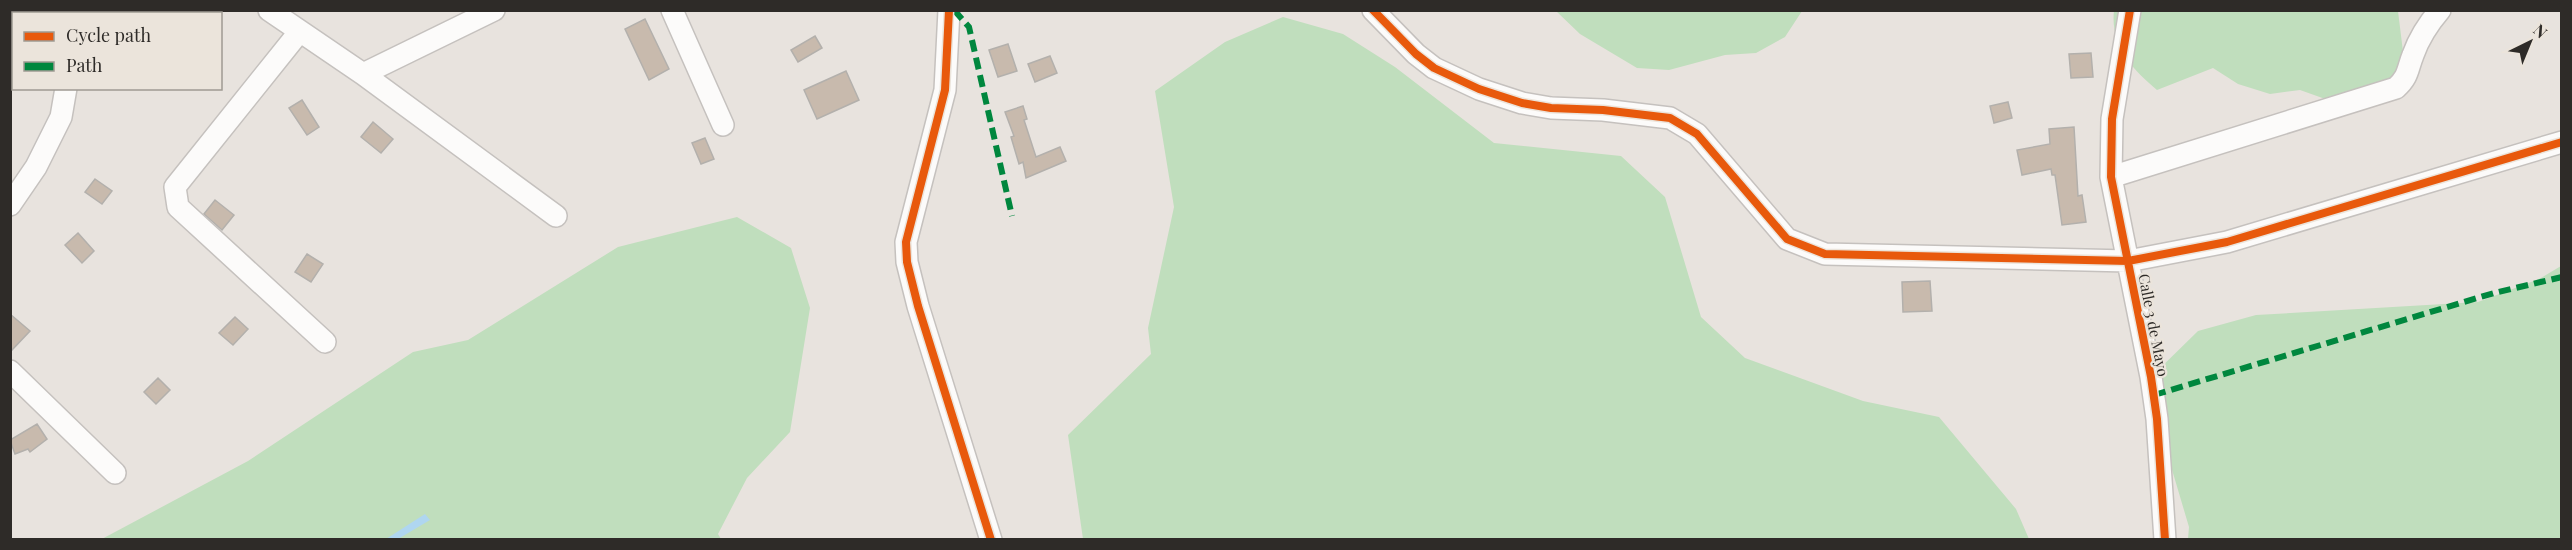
<svg xmlns="http://www.w3.org/2000/svg" width="2572" height="550" viewBox="0 0 2572 550" font-family="'Playfair Display',serif">
	<style>
		.green { fill: #c0debd }
		.water { fill: #afd6f0 }
		.building { fill: #c8baad; stroke: #b3b0ac; stroke-width: 1.5 }
		.lines { fill: none; stroke-linecap: round; stroke-linejoin: round }
		.street-casing { stroke: #c5c1be; stroke-width: 24 }
		.street { stroke: #fcfbfa; stroke-width: 21 }
		.quiet { stroke: #00873e; stroke-width: 6; stroke-dasharray: 12 6; stroke-linecap: butt }
		.cycleway-casing { stroke: #ebe4db; stroke-width: 11 }
		.cycleway { stroke: #e8590c; stroke-width: 8 }
		.labels { text-anchor: middle; dominant-baseline: central; stroke-width: 4.5; stroke-linejoin: round; paint-order: stroke }
		.street-label { font-size: 15px; fill: #2e2b28; stroke: #ebe4db }
	</style>
	<rect width="100%" height="100%" fill="#e8e3de"/>
	<!-- green -->
	<path class="green" d="M2114 10 2398 11 2405 68 2384 93 2359 111 2300 90 2270 94 2238 84 2213 68 2157 90C2132 69 2110 46 2114 10Z
		M1556 11H1802L1785 37 1756 53 1725 55 1669 70 1637 68 1580 34Z
		M1283 17 1343 34 1395 67 1494 143 1621 156 1665 197 1701 317 1745 358 1863 401 1939 417 2016 509 2029 539H1083L1068 435 1151 354 1148 328 1174 207 1155 91 1225 42Z
		M737 217 791 248 810 308 790 432 747 478 718 534 721 539 100 540 248 461 413 352 468 340 618 247Z
		M2561 266V539H2188L2189 527 2157 419 2151 377 2198 331 2256 315 2478 302 2539 279Z"/>
	<!-- water -->
	<path class="water" d="M425 514 430 520 398 539H386Z"/>
	<!-- building -->
	<path class="building" d="M645 19 669 69 649 80 625 29Z
		M815 36 822 48 798 62 791 50Z
		M1008 44 1017 71 998 77 989 50Z
		M2091 53 2093 77 2071 78 2069 54Z
		M1050 56 1057 73 1035 82 1028 64Z
		M846 71 859 100 817 119 804 90Z
		M302 100 319 127 307 135 289 108Z
		M2008 102 2012 118 1994 123 1990 106Z
		M1023 106 1027 119 1024 120 1036 157 1060 147 1066 161 1026 178 1023 162 1019 164 1011 137 1014 136 1005 112Z
		M373 122 393 139 381 153 361 137Z
		M2074 127 2078 196 2082 195 2086 222 2062 225 2055 175H2052L2051 169 2022 175 2017 150 2050 144 2049 129Z
		M705 138 714 159 701 164 692 143Z
		M95 179 112 191 102 204 85 192Z
		M215 200 234 215 222 230 204 214Z
		M78 233 94 251 82 263 65 245Z
		M307 254 323 264 311 282 295 272Z
		M1930 281 1932 311 1903 312 1902 282Z
		M10 314 30 331 10 352Z
		M235 317 248 329 233 345 219 333Z
		M158 378 170 390 156 404 144 392Z
		M37 424 47 439 30 452 28 449 15 454 10 440Z"/>
	<g class="lines">
		<!-- street casing -->
		<g class="street-casing">
			<path id="street" d="M78 10V14
				M269 10 363 74 556 216
				M672 10 723 125
				M949 10 945 90 906 242 907 262 918 306 991 540
				M1373 10 1416 54 1434 68 1479 89 1522 103 1551 108 1603 110 1670 118 1697 134 1787 239 1825 254 2128 261 2227 242 2562 142
				M2130 10 2112 119 2111 177 2151 377 2157 419 2165 540
				M300 31 175 187 178 207 325 342
				M363 74 494 10
				M2111 177 2396 88C2409 76 2407 70 2413 55 2419 38 2428 24 2440 10
				M10 205 36 167 61 117 66 88
				M10 371 115 473"/>
		</g>
		<!-- street -->
		<use href="#street" class="street"/>
		<!-- quiet -->
		<path class="quiet" d="M954 10 969 27 1012 216
			M2154 395 2494 293 2562 277"/>
		<!-- cycleway casing -->
		<g class="cycleway-casing">
			<path id="cycleway" d="M949 10 945 90 906 242 907 262 918 306 991 540
				M1373 10 1416 54 1434 68 1479 89 1522 103 1551 108 1603 110 1670 118 1697 134 1787 239 1825 254 2128 261 2227 242 2562 142
				M2130 10 2112 119 2111 177 2151 377 2157 419 2165 540"/>
		</g>
		<!-- cycleway -->
		<use href="#cycleway" class="cycleway"/>
	</g>
	<g class="labels">
		<!-- street labels -->
		<g class="street-label">
			<text transform="translate(2154 325) rotate(79)">Calle 3 de Mayo</text>
		</g>
	</g>
	<!-- border -->
	<rect width="2572" height="550" fill="none" stroke="#2e2b28" stroke-width="24"/>
	<!-- legend -->
	<rect x="12" y="12" width="210" height="78" fill="#ebe4db" stroke="#9f9a93" stroke-width="1.5"/>
	<rect x="24" y="32" width="30" height="9" fill="#e8590c" stroke="#9f9a93" stroke-width="1.5"/>
	<text x="66" y="42" font-size="18" fill="#2e2b28">Cycle path</text>
	<rect x="24" y="62" width="30" height="9" fill="#00873e" stroke="#9f9a93" stroke-width="1.5"/>
	<text x="66" y="72" font-size="18" fill="#2e2b28">Path</text>
	<!-- north arrow -->
	<g transform="translate(2530 42) rotate(43)" stroke="#ebe4db" stroke-width="4.5" paint-order="stroke">
	<path d="M0-4.5L10 22L0 15L-10 22Z" fill="#2e2b28"/>
	<text y="-9" font-size="16" font-weight="bold" text-anchor="middle" fill="#2e2b28">N</text>
	</g>
</svg>
